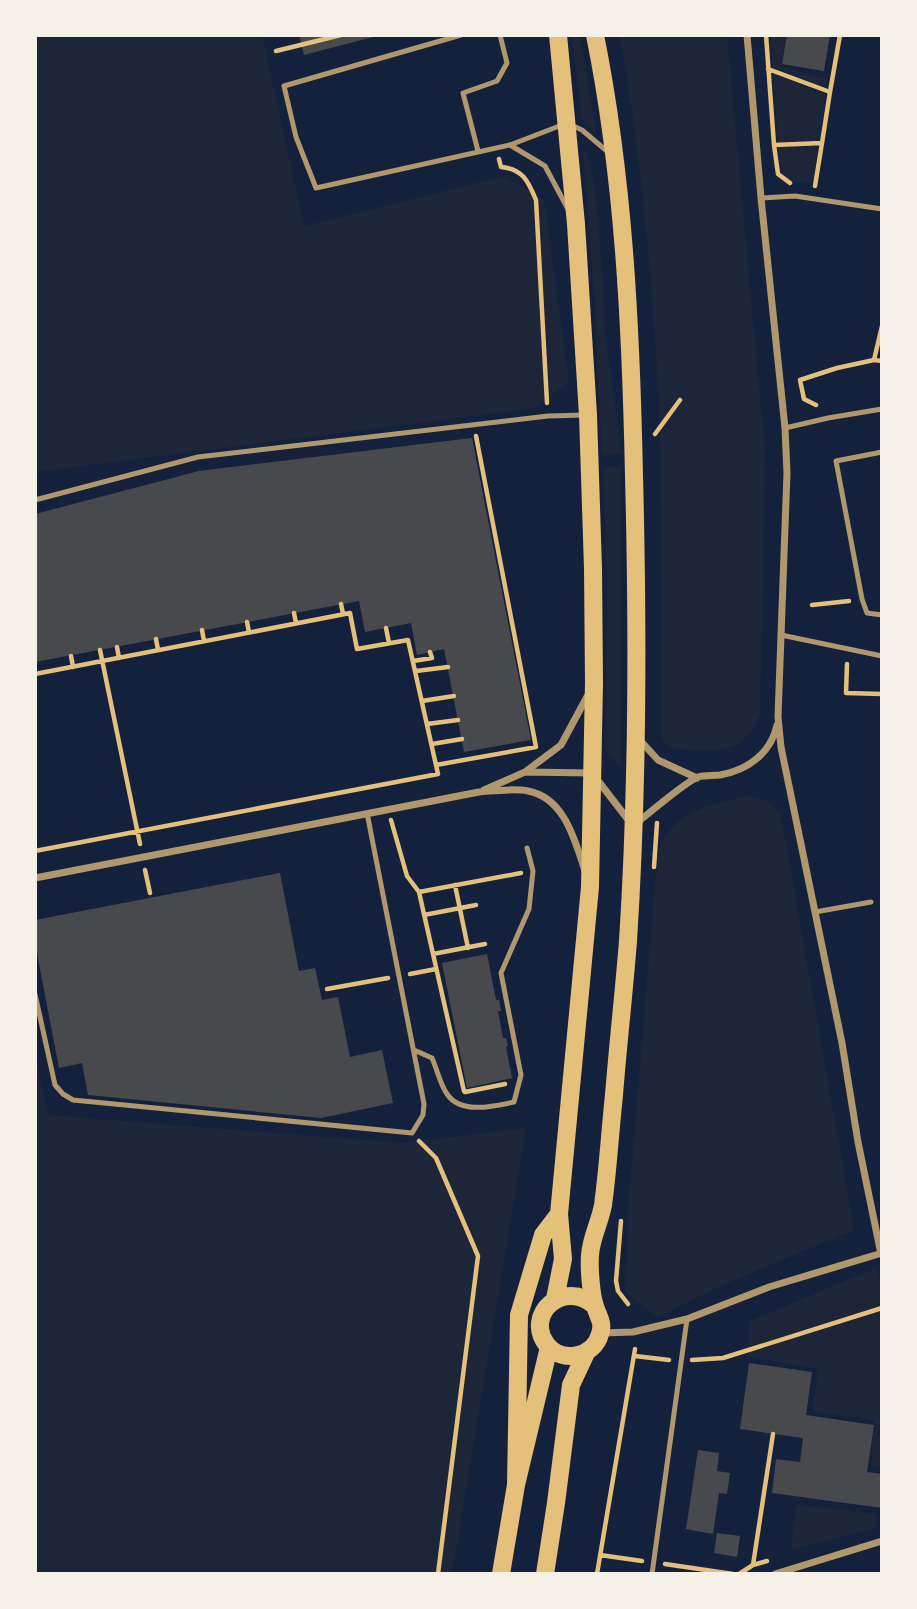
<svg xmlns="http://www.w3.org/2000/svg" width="917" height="1609" viewBox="0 0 917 1609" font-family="'Crimson Pro',serif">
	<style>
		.green { fill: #1d2539 }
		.building { fill: #48494c }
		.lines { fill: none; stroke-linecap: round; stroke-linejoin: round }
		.path { stroke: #e5c07b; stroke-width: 4.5 }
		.service { stroke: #b1986c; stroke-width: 5 }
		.minor { stroke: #b1986c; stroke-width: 7 }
		.primary { stroke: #e5c07b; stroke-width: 18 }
	</style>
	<rect width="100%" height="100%" fill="#14213d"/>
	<!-- green -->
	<path class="green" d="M35 35H262L304 226 504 176 544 200 569 382 535 408 35 472Z
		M572 35H580L596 131H593L582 118Z
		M620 35H727L765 452 760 714C747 747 726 753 693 750 681 749 670 750 662 740 662 623 664 506 658 389 652 270 640 152 620 35Z
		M770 35H786L781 67 828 79 813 183 790 181 780 171Z
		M583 148C600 171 602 291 605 327 609 369 618 411 621 454L602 455 594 296Z
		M621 466V763H618L605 750 607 592 603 467Z
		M744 796 764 799 781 815 854 1230 734 1280 657 1317 625 1292 628 1210 658 850C677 809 704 808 744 796Z
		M35 1051 48 1115 403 1143 526 1128 452 1574H35Z
		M876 1268 882 1287V1468L871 1465 874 1420 813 1412 818 1369 748 1357 750 1321Z
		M796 1505 877 1514 875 1528 791 1550Z"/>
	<!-- building -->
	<path class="building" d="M299 35H377V36L304 55Z
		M787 35H830L824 71 782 64Z
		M472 438 531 740 464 752 444 649 417 655 411 623 365 632 359 601 35 662V514L199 471Z
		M280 873 299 971 315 968 322 1000 338 997 350 1057 382 1050 393 1103 321 1118 88 1095 82 1063 59 1068 35 943V920Z
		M487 954 496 1000H499L501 1011H498L503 1038H506L508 1046 506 1047 512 1078 467 1088 442 963Z
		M749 1363 812 1372 806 1415 874 1425 867 1472 882 1474V1508L772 1493 776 1459 800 1462 803 1438 740 1429Z
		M698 1450 719 1453 717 1471 730 1473 727 1494 719 1493 713 1534 686 1529Z
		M717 1533 740 1536 737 1557 714 1553Z"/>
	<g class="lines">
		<!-- path -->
		<path class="path" d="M766 35 774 145 822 143 830 92 768 69
			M276 51 341 35
			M830 92 840 35
			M774 145 778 174 790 183
			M499 159 501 167C523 169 528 181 536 200L547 403
			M815 186 822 143
			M874 360 882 361
			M816 405 804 399 800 380 837 368 874 360 882 326
			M655 434 680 400
			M341 604 343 614
			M812 605 849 601
			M294 613 296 623
			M247 622 249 632
			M386 628 389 643
			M202 630 204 641
			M156 639 158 650
			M117 647 119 658
			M100 650 140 844
			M71 656 73 667
			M413 661 432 658 430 652
			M847 664 846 693 882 694
			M416 671 448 667
			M35 674 350 613 357 649 408 640 438 774 35 851
			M422 701 454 696
			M427 724 458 720
			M432 744 462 739
			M436 765 536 747 476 436
			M391 820 407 876 419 892 464 1091
			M654 867 657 823
			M145 870 150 893
			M455 885 468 948
			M419 892 521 873
			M424 915 476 905
			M433 954 485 944
			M410 974 436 969
			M327 989 388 978
			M465 1092 505 1084
			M419 1141 436 1158 478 1256 438 1574
			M621 1221 616 1281 618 1291 628 1304
			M635 1356 669 1360
			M692 1360 723 1358 882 1308
			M600 1555 642 1561
			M767 1561 753 1565 773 1434
			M665 1564 733 1574
			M597 1574 635 1349
			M739 1574 753 1565
			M881 1574H882"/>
		<!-- service -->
		<path class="service" d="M461 35 284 86 296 137 316 188 510 145 562 125
			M571 125 582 130 608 152
			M510 145 545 166 569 211
			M478 151 463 93 497 81 507 63 500 35
			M761 198 795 196 882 209
			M785 428 828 418 882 409
			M882 452 836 461 862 599 867 613 882 615
			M35 500 198 457 548 416 585 415
			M781 635 882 656
			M815 912 871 902
			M35 994 55 1085 63 1094 73 1100 412 1133 423 1115 424 1104 367 813
			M414 1050 432 1058C437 1069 440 1084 447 1094 461 1115 495 1106 514 1102L521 1075 501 973 529 909 533 871 527 848
			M652 1574 687 1319"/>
		<!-- minor -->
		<path class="minor" d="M747 35 761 198 785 428 787 473 778 717 781 747 842 1043 858 1142 881 1254
			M638 738 658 760 697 778
			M525 772 592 773 633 826C647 815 685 782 698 777 705 775 713 776 720 775 748 770 771 753 777 725
			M484 790 525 772 561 745 589 693
			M35 878 479 792C494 791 513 788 528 791 565 798 575 841 585 871
			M601 1333 633 1332 687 1319 769 1287 882 1253
			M775 1574 882 1541"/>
		<!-- primary -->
		<path class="primary" d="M555 1299 563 1259 559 1214 590 887 594 683 593 568 588 415 576 224 558 35
			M595 1306C565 1278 523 1314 547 1345 562 1364 594 1357 600 1334 604 1322 598 1317 595 1306 591 1296 589 1267 590 1255 591 1238 600 1222 603 1205 608 1169 610 1132 614 1095 618 1044 624 992 628 941 638 786 638 630 634 476 631 329 624 179 595 35
			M516 1485 519 1315 543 1235 559 1214
			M501 1574 516 1485 549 1347
			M545 1574 556 1503 571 1385 586 1353"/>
	</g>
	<!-- border -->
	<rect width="917" height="1609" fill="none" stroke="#f6f1e7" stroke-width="74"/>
</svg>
